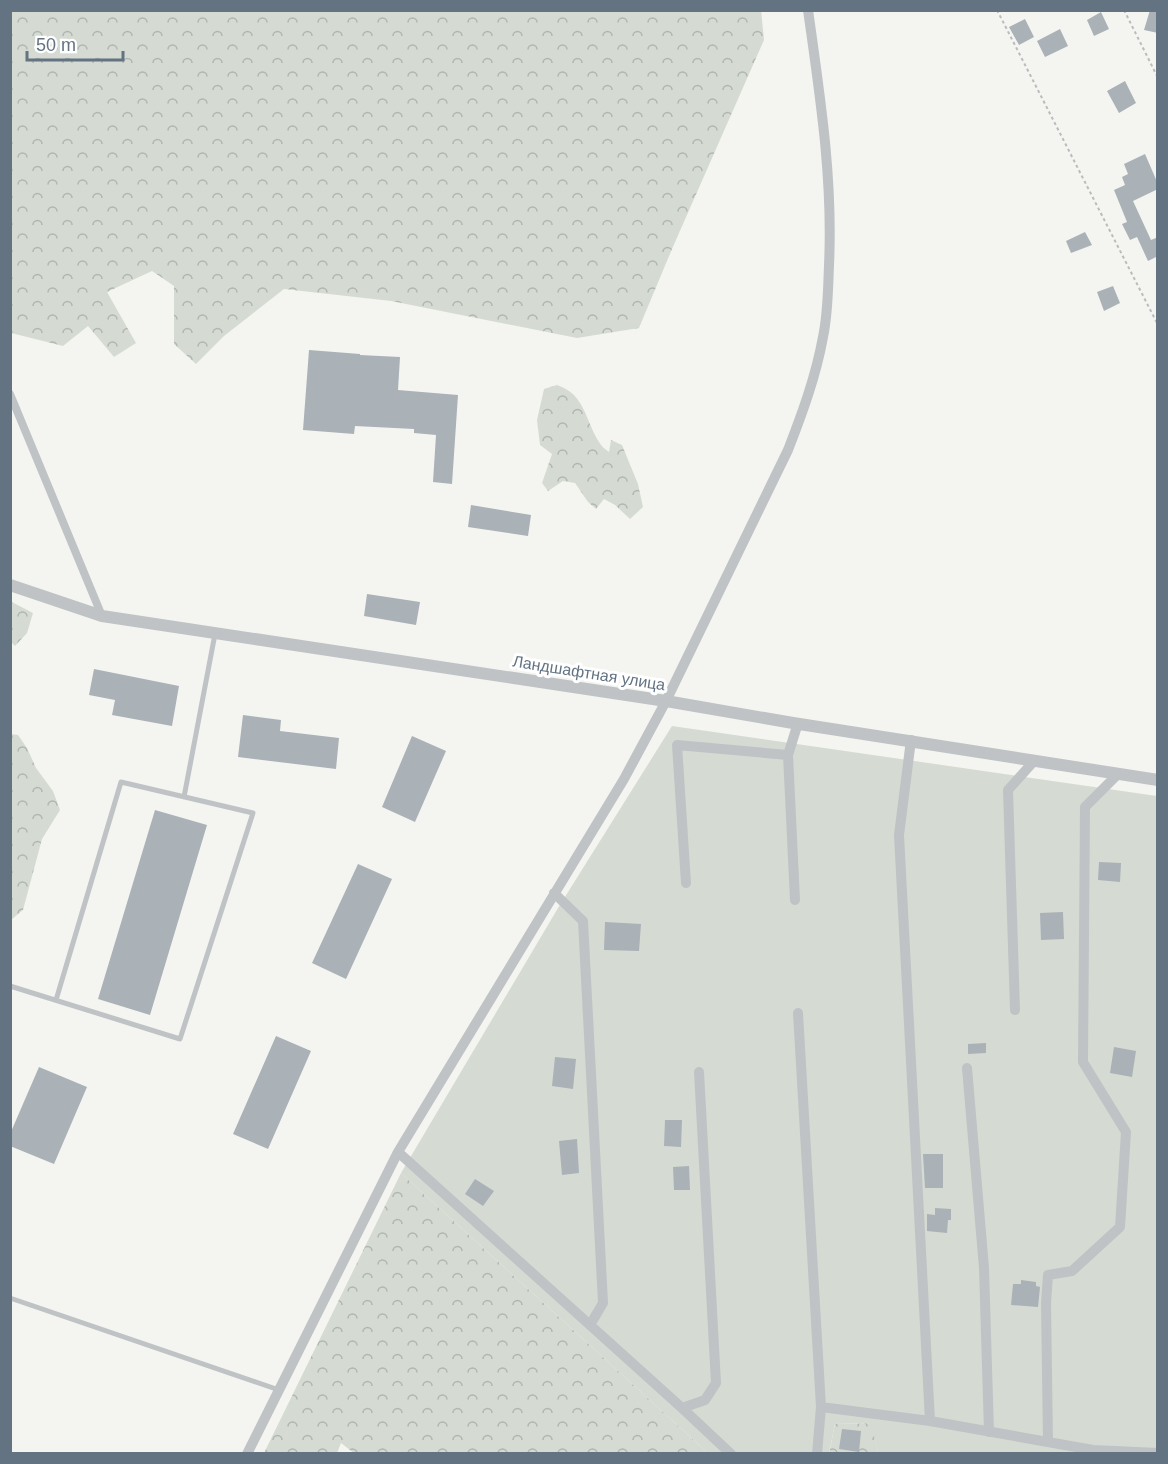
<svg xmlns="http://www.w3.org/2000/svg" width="1168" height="1464" viewBox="0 0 1168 1464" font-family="Arial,sans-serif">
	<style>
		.forest { fill: url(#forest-crowns) }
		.garden { fill: #d5dbd2 }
		.building { fill: #aab1b7 }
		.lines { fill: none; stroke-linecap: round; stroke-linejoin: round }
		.path { stroke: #b9bbbe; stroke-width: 2; stroke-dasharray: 3 3; stroke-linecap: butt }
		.service { stroke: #bfc3c6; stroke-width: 5 }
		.pedestrian { stroke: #bfc3c6; stroke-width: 8 }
		.minor { stroke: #bfc3c6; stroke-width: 10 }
		.tertiary { stroke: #bfc3c6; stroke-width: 12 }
		.labels { text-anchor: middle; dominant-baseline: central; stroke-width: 6; stroke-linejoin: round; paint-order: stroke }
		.street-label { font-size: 16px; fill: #637382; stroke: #fff }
	</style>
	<defs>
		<pattern id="forest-crowns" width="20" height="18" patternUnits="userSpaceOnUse" patternTransform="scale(1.5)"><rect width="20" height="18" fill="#d5dbd2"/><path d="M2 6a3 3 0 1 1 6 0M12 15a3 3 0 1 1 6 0" fill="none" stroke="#b0b6b0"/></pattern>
	</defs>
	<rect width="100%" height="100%" fill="#f4f5f0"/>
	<!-- forest -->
	<path class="forest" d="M11 10H761L764 40 672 249 639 328 577 338 391 301 284 289 224 336 196 364 174 344V286L152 271 107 292 136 343 114 357 88 326 63 346 11 333Z
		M557 385C585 394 585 420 599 442 601 446 605 449 609 452L611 440 622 445 638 484 643 507 630 519 615 505 604 499 596 509 588 502 575 483 563 481 548 491 542 483 552 454 540 445 537 420 544 389Z
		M10 601 33 613 27 633 15 646 11 642Z
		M10 734 18 735 27 748 36 768 53 791 60 810 42 839 23 910 11 920Z
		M401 1173 708 1453 355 1454 341 1443 337 1453H264Z
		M872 1423 878 1453 829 1454 835 1424Z"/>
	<!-- garden -->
	<path class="garden" d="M672 726 1157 796V1453H878L871 1423 835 1424 829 1453H708L401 1173 558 908Z"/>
	<!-- building -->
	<path class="building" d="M1150 10H1158V33L1144 30Z
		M1101 12 1109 29 1094 36 1087 20Z
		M1025 19 1034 37 1019 45 1009 27Z
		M1060 29 1068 46 1045 57 1037 41Z
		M1125 81 1136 103 1119 113 1107 91Z
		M1145 154 1158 184V189L1133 201 1151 240 1158 237V256L1148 261 1137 237 1130 240 1122 224 1127 222 1114 190 1125 185 1122 177 1128 174 1124 164Z
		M1085 232 1092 245 1071 253 1066 241Z
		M1113 286 1120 303 1104 311 1097 292Z
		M309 350 360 354V355L400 357 398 390 458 395 452 484 433 482 436 435 414 433V429L355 426 354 434 303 430Z
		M471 505 531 515 528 536 468 527Z
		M367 594 420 602 416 625 364 616Z
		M94 669 179 686 172 726 112 715 115 700 89 695Z
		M243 715 281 720 280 731 339 738 336 769 238 757Z
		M412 736 446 751 415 822 382 807Z
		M155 810 207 825 150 1015 98 999Z
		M1099 862 1121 863 1120 882 1098 880Z
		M358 864 392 879 346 979 312 963Z
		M1063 912 1064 939 1041 940 1040 913Z
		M605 922 641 924 639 951 604 950Z
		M276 1036 311 1051 268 1149 233 1134Z
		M986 1043V1053L968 1054V1044Z
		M1114 1047 1136 1051 1132 1077 1110 1073Z
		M555 1057 576 1059 573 1089 552 1086Z
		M39 1067 87 1087 54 1164 10 1146V1134Z
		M665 1120H682L681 1147 664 1146Z
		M577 1139 579 1173 562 1175 559 1141Z
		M923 1154H943V1188H925Z
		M689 1166 690 1190H674L673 1167Z
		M475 1179 494 1191 483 1206 465 1194Z
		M935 1208 951 1209V1220H948L947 1233 927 1231V1214L935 1215Z
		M1021 1280 1036 1282V1286L1040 1287 1038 1307 1011 1305 1013 1284H1021Z
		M842 1429 861 1431 859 1452 839 1449Z"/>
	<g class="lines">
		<!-- path -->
		<path class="path" d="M997 10 1158 325
			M1124 10 1158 78"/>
		<!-- service -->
		<path class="service" d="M184 797 215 634
			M10 986 180 1039 253 813 121 782 56 1000
			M10 1298 279 1390"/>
		<!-- pedestrian -->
		<path class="pedestrian" d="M10 394 102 616"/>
		<!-- minor -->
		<path class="minor" d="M911 740 899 835 930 1421
			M686 883 677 745 788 755
			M554 893 583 921 603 1303 590 1325
			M795 900 788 755 798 723
			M1015 1010 1008 790 1035 760
			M798 1013 821 1407 817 1454
			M967 1068 984 1268 989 1432
			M398 1152 682 1408 731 1454
			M821 1407 930 1421 1093 1450 1158 1453
			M682 1408 705 1400 716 1383 699 1072
			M1048 1442 1046 1303 1048 1275 1072 1271 1120 1227 1126 1132 1083 1062 1085 807 1118 774
			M247 1454 398 1152 624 779 666 701 788 450C802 414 816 376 823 337 828 314 828 289 829 265 833 178 820 96 808 10"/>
		<!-- tertiary -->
		<path class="tertiary" d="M10 585 102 616 666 701 793 723 1158 780"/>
	</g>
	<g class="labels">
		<!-- street labels -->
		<g class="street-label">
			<text transform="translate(589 673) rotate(9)">Ландшафтная улица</text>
		</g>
	</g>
	<!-- border -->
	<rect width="1168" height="1464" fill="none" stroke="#637382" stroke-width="24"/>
	<!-- scale -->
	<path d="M27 51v9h96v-9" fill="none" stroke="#637382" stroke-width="3"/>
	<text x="36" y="51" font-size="18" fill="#637382" stroke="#ffffff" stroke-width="4.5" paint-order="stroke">50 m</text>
</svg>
